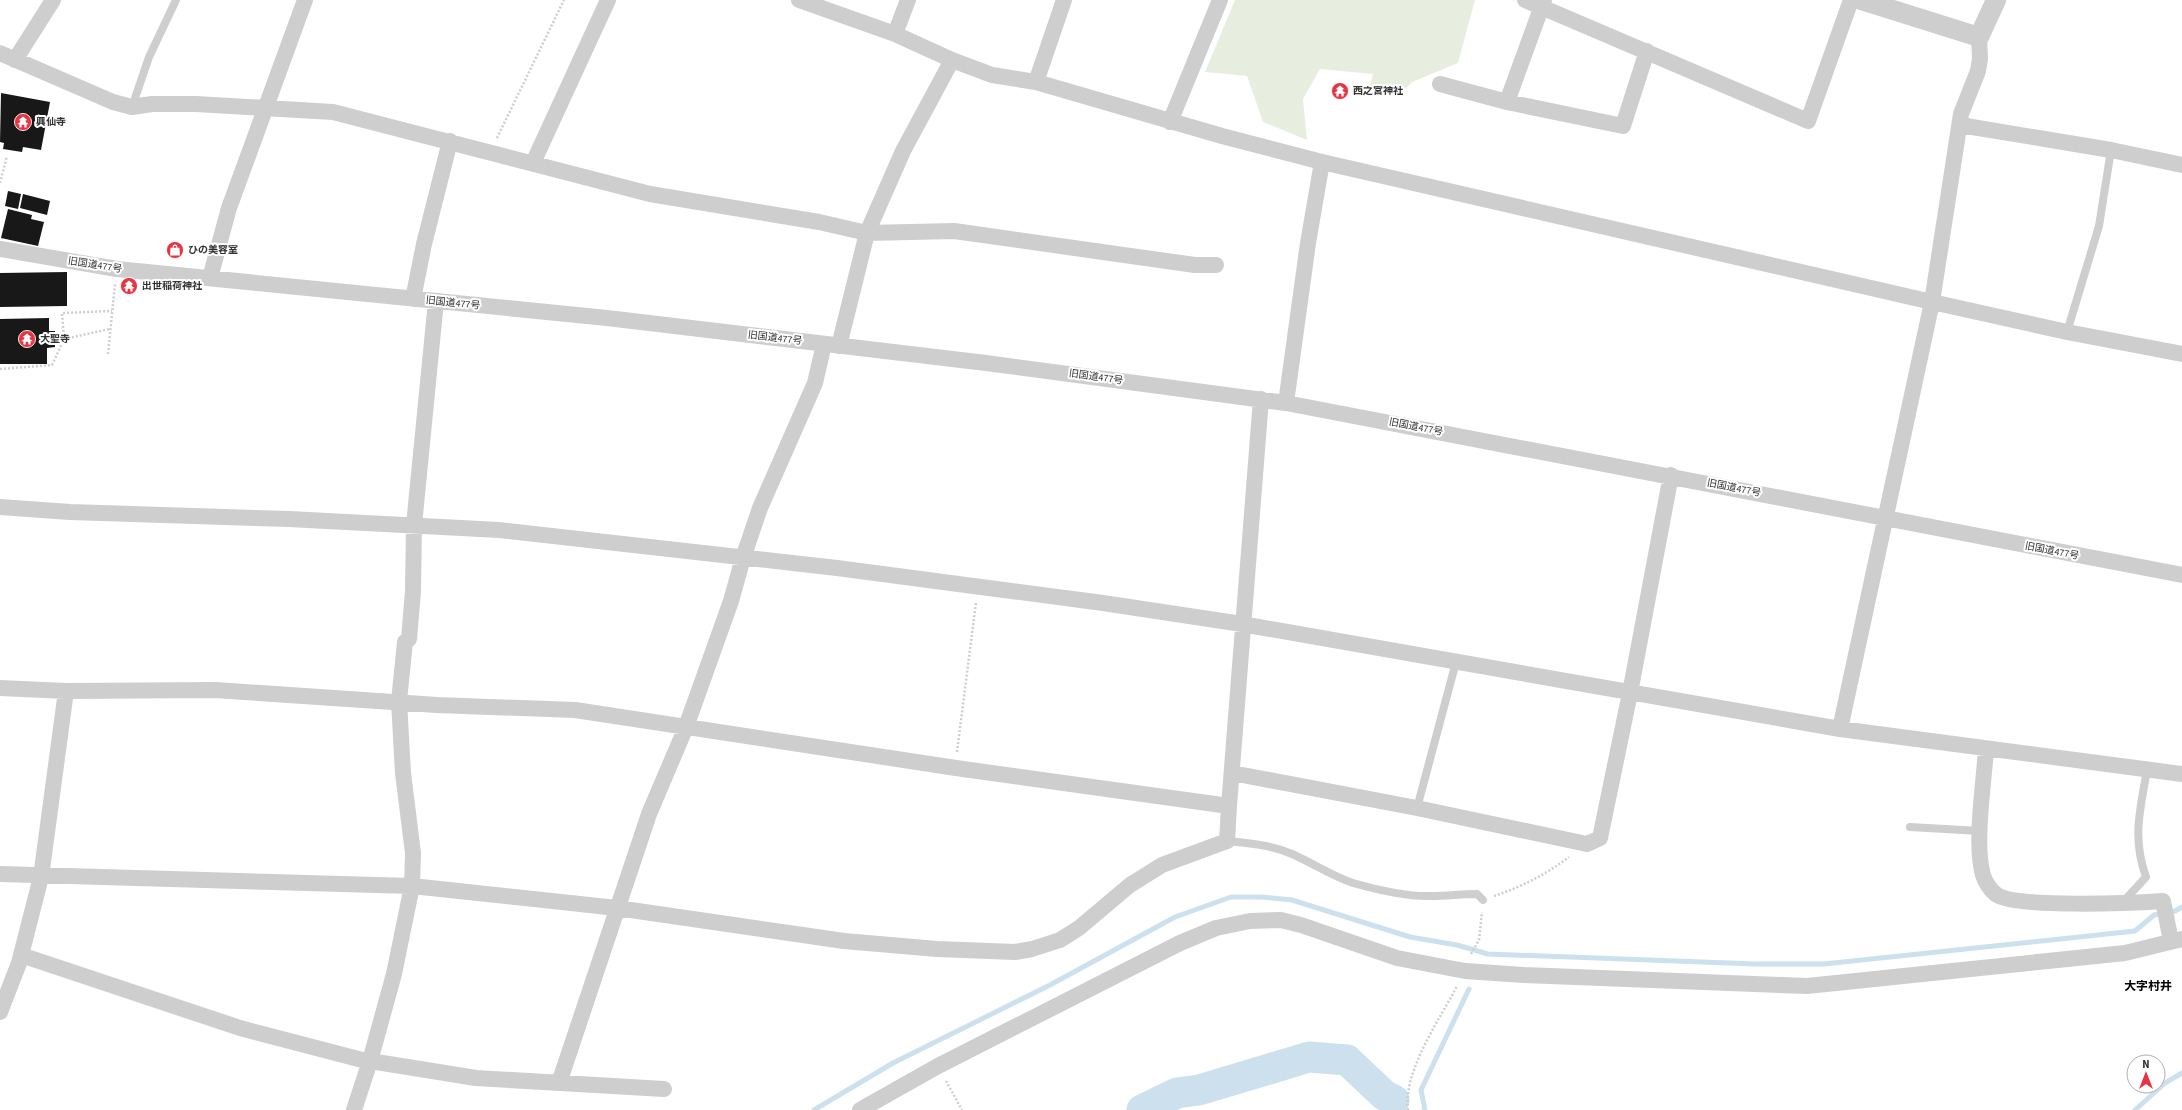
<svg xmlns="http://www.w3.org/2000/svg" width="2182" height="1110" viewBox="0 0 2182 1110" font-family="'Source Sans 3','Noto Sans JP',sans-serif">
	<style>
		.green { fill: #e7eee0 }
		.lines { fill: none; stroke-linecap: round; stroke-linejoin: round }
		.stream { stroke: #cce1ed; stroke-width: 5 }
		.river { stroke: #cce1ed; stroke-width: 31 }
		.building { fill: #181818 }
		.path { stroke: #cecece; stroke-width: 2.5; stroke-dasharray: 2 2; stroke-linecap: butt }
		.service { stroke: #cecece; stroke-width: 8 }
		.minor { stroke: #cecece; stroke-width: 16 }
		.tertiary { stroke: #cecece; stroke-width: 20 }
		.labels { text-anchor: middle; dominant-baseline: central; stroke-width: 4; stroke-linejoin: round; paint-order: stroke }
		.poi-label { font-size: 10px; font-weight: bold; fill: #313131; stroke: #fff; text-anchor: start }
		.street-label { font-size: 10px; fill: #313131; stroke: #fff }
		.quarter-label { font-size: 12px; font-weight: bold; fill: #000; stroke: #fff }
	</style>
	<rect width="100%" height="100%" fill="#fff"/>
	<!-- green -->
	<path class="green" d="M1235 0H1475L1458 63 1412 82 1401 94H1368L1373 74 1320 69 1303 99 1307 140 1263 122 1247 76 1205 72Z"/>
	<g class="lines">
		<!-- stream -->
		<path class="stream" d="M814 1110 893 1063 1050 985 1175 917 1231 897H1262L1292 900 1410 937 1457 945 1488 954 1755 964H1824L2135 931 2154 915 2175 911 2182 907
			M1425 1110 1421 1090 1469 989
			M2135 1110 2165 1083 2182 1073"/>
		<!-- river -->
		<path class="river" d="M1142 1110 1177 1093 1199 1090 1309 1057 1347 1060 1384 1095 1394 1100"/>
	</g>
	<!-- building -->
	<path class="building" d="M1 93 50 102 41 150 23 147 22 152 3 149 4 143 0 142Z
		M8 191 21 194 18 209 5 206Z
		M23 194 50 201 47 215 20 208Z
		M8 209 32 215 31 219 44 222 38 246 1 238Z
		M67 272V306L0 307V273Z
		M123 280H133L134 292 125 293Z
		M49 318V331H55V347L47 348V364H0V319Z"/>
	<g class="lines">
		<!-- path -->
		<path class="path" d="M497 138 564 0
			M0 183 7 156
			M64 339 110 329
			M108 354 115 284
			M0 369 52 365 64 339 62 313 112 311
			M957 752 976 602
			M1494 896C1521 887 1545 875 1569 857
			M1471 954 1479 940 1482 912
			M946 1081 962 1110
			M1408 1110C1403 1071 1439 1021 1457 986"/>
		<!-- service -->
		<path class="service" d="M132 107 149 57 176 0
			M2067 332 2099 226 2111 150
			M1417 808 1456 662
			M1910 827 1980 831
			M1227 841C1249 843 1271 845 1292 854 1313 863 1331 876 1353 883 1378 890 1406 897 1431 896 1447 896 1462 894 1477 894L1483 900
			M2123 902 2146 877C2132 838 2140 810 2147 770"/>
		<!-- minor -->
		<path class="minor" d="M799 0 895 34 952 60 992 75 1036 82 1222 136 1322 162 1932 302 2067 332 2182 354
			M1525 0 1808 121 1851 0
			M895 34 908 0
			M0 53 113 102 132 107 152 104H196L333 112 650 194 819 222 867 233 954 231 1195 265H1216
			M15 60 53 0
			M1036 82 1064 0
			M1440 84 1507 102 1623 126 1647 51
			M1507 102 1544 0
			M1170 122 1220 0
			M1960 125 2111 150 2182 165
			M533 163 608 0
			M0 249 117 269 607 318 986 363 1286 403 2182 575
			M210 278 229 208 305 0
			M413 299 424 244 450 141
			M839 346 867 233 903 151 952 60
			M1286 403 1308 243 1322 162
			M0 507 70 512 289 519 499 530 837 568 1103 603 1242 624 1840 729 2182 774
			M0 688 66 691 215 690 437 705 575 710 956 768 1229 806 1261 399
			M1840 729 1932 302 1961 114 1978 71 1980 59 1979 37
			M1986 749C1984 782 1974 845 1983 875 1985 882 1991 891 1997 895 2018 908 2133 903 2163 901L2171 941
			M1232 773 1417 808 1587 844 1600 838 1630 693 1671 475
			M0 874 412 886 617 908 844 941 937 949 1015 952 1032 949 1060 940 1079 928 1130 885 1162 865 1227 841 1229 806
			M21 955 240 1028 370 1062
			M0 1012 19 963 41 877 66 691
			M370 1061 476 1078 664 1089
			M559 1083 649 814 686 727 731 601 743 558 760 508 815 383 824 344
			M354 1110 370 1061 394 974 412 886 413 853 403 773 399 701 405 642 409 639 413 591 414 525 436 301
			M860 1110 938 1066 1180 943 1216 928 1250 921 1281 920 1301 925 1397 958 1465 971 1524 975 1807 986 2125 953 2182 939"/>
		<!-- tertiary -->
		<path class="tertiary" d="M1861 0 1979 37 1996 0"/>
	</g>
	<!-- icons -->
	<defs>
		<g id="temple-disc" transform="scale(0.9)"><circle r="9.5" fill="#e73442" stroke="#fff"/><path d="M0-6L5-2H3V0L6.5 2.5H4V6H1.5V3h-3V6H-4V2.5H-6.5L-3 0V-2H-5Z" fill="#fff"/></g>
		<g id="shop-disc" transform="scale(0.9)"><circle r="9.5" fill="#e73442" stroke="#fff"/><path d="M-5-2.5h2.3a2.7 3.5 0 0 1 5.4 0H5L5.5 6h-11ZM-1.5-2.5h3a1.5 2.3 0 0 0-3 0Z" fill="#fff"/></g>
	</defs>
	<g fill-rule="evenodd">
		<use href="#temple-disc" x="1340" y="91"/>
		<use href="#temple-disc" x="23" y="122"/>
		<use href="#shop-disc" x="175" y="250"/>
		<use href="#temple-disc" x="129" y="286"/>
		<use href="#temple-disc" x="27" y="339"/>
	</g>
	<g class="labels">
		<!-- poi labels -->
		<g class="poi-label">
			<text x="1353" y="91">西之宮神社</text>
			<text x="36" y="122">興仙寺</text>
			<text x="188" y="250">ひの美容室</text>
			<text x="142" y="286">出世稲荷神社</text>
			<text x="40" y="339">大聖寺</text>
		</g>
		<!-- street labels -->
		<g class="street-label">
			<text transform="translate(95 265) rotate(9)">旧国道477号</text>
			<text transform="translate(453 303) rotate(6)">旧国道477号</text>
			<text transform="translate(775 338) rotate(7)">旧国道477号</text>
			<text transform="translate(1096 377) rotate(8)">旧国道477号</text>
			<text transform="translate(1416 427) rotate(11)">旧国道477号</text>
			<text transform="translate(1734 488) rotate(11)">旧国道477号</text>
			<text transform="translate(2052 551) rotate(11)">旧国道477号</text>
		</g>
		<!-- quarter labels -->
		<g class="quarter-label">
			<text x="2148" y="986">大字村井</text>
		</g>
	</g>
	<!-- north arrow -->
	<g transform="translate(2146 1074)"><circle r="19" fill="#ffffff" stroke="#adadad"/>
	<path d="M0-3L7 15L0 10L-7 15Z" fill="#e73442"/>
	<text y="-6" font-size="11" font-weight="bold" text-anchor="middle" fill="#313131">N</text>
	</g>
</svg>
